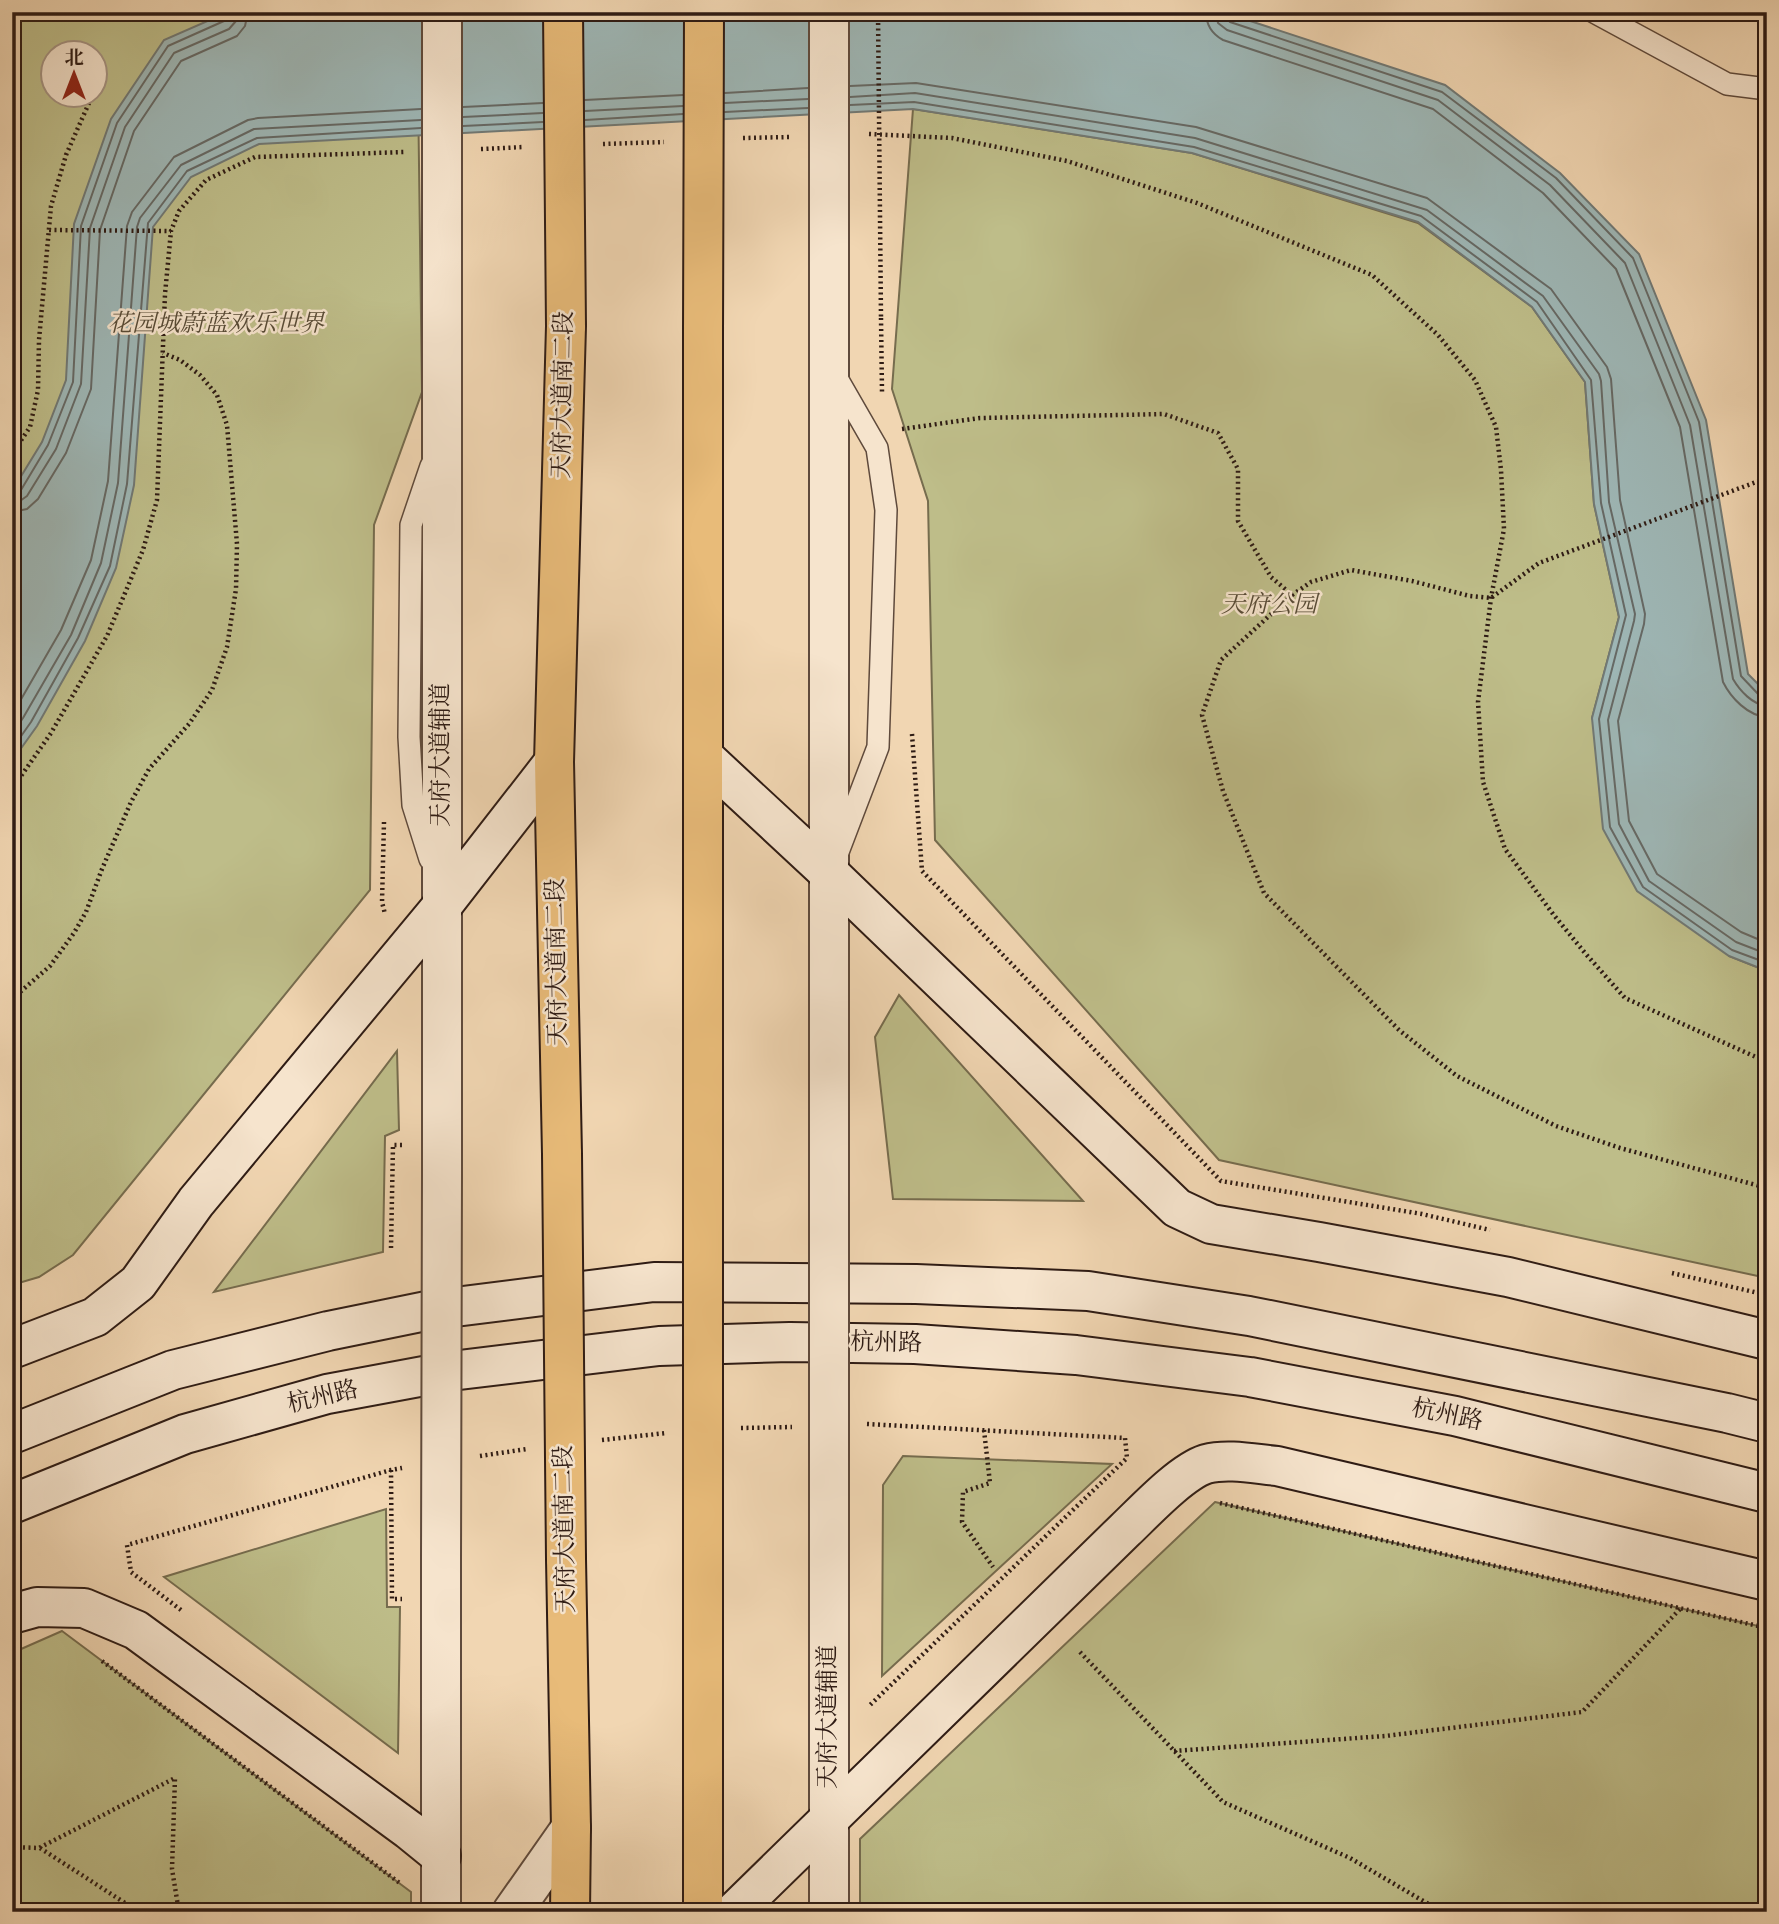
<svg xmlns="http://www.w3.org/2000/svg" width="1779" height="1924" viewBox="0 0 1779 1924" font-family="Vollkorn,'Noto Serif SC',serif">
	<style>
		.green { fill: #bebd89; stroke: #766c4e; stroke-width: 2; fill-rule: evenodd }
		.water { fill: #9eb7b6; stroke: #717975; stroke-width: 2 }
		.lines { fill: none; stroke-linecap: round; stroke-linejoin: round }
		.shore { stroke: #666965; stroke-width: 2 }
		.service-casing { stroke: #5f4a3c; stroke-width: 24 }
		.tertiary-casing { stroke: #5f4a3c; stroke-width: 42 }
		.secondary-casing { stroke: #2e1b14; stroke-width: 42 }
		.trunk-casing { stroke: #2e1b14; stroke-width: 42 }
		.path { stroke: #2e1b14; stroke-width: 4.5; stroke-dasharray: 2 3.5; stroke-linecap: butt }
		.service { stroke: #f6e4cd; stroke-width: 21 }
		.tertiary { stroke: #f6e4cd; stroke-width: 38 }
		.secondary { stroke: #f6e4cd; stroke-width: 38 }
		.trunk { stroke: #e8bb79; stroke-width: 38 }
		.tertiary-bridge-casing { stroke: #5f4a3c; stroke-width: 42; stroke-linecap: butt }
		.trunk-bridge-casing { stroke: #2e1b14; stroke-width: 42; stroke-linecap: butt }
		.path-bridge { stroke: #2e1b14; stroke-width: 4.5; stroke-dasharray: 2 3.5; stroke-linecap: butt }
		.tertiary-bridge { stroke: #f6e4cd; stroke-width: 38 }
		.trunk-bridge { stroke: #e8bb79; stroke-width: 38 }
		.labels { text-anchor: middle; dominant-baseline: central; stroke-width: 5; stroke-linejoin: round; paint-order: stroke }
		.park-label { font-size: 24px; font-style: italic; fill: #594c37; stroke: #f6e4cd }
		.street-label { font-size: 24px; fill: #2e1b14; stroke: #f6e4cd }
	</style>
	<rect width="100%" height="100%" fill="#f1d6b2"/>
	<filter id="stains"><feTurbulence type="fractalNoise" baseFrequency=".00286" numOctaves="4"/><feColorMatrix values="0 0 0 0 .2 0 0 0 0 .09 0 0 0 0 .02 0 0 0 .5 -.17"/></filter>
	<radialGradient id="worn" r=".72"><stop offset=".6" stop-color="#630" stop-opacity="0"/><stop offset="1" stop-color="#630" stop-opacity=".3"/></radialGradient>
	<!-- green -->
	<path class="green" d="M12 12H417L422 392 374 525 370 890 73 1255 39 1277 12 1285ZM52 52H94V94H52Z
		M913 109 1192 153 1418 223 1532 307 1585 382 1594 504 1619 617 1592 718 1729 956 1767 971V1278L1219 1160 935 840 928 501 892 389Z
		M899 995 1083 1201 893 1199 875 1037Z
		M397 1051 399 1130 385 1136 383 1252 214 1292Z
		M903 1456 1112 1464 882 1676 883 1485Z
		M1215 1502 1767 1628V1912H860V1839Z
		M386 1509 387 1607H400L398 1753 164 1577Z
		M62 1631 411 1892V1912H12V1653Z"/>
	<!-- water -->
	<path class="water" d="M228 12H1223L1445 85 1560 173 1639 254 1706 420 1748 674 1767 693V971L1729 956 1637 891 1603 829 1592 718 1619 617 1594 504 1585 382 1532 307 1418 222 1192 153 913 109 259 144 191 177 153 227 134 485 116 568 85 641 37 726 12 761V491L42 442 66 380 74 224 111 119 164 40Z"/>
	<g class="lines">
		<!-- shore -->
		<path class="shore" d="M1206 12C1206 25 1212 34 1223 40L1433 109 1543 193 1616 269 1680 427 1723 682C1731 698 1748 716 1767 717
			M1216 12 1218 23 1227 30 1438 100 1550 185 1625 263 1690 425 1733 679C1740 691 1753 705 1767 706
			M1225 12 1226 18 1230 22 1442 92 1556 178 1633 258 1699 422 1741 676 1759 695 1767 697
			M850 86 916 83 1196 127 1427 198 1551 289 1607 367 1611 379 1620 500 1645 614 1644 624 1618 721 1629 821 1657 874 1741 932 1767 943
			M725 93 808 88
			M850 97 915 93 1195 138 1427 210 1543 296 1599 374 1601 381 1609 502 1635 614 1634 621 1608 720 1619 824 1649 881 1736 942 1767 954
			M585 100 683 95
			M725 103 808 99
			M850 105 914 102 1194 147 1421 216 1537 302 1591 380 1601 503 1626 615 1599 719 1610 827 1643 887 1732 950 1767 963
			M463 107 543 103
			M585 111 683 106
			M725 112 808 108
			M463 117 543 113
			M585 120 683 114
			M463 126 543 122
			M12 493H17L21 490 48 445 73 382 81 226 117 123 168 46 224 21 228 18V12
			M12 502 20 501 27 496 56 449 81 384 90 228 125 127 174 53 229 29 236 21 237 12
			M12 512 27 509 38 499 66 453 91 389 100 230 134 131 181 61 237 36 245 26 248 12
			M12 715 61 630 91 560 108 481 127 226 132 212 174 157 248 120 258 118 421 109
			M12 734 23 718 71 635 101 563 118 483 137 227 140 218 181 165 254 129 421 120
			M12 749 31 722 78 638 110 566 127 484 148 223 187 171 257 138 421 128"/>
		<!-- service casing -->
		<g class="service-casing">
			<path id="service" d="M1594 12 1727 84 1767 89
				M835 375 877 448 886 510 878 747 838 852
				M430 859 413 805 409 737 411 525 431 466"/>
		</g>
		<!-- tertiary casing -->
		<g class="tertiary-casing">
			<path id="tertiary" d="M829 335V1145
				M442 336V1174
				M441 1559V1912
				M512 1912 571 1828
				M829 1912V1522"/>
		</g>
		<!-- secondary casing -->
		<g class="secondary-casing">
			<path id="secondary" d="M703 756 829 873 1177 1208 1211 1224 1319 1242 1508 1277 1767 1340
				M12 1349 95 1317 138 1283 196 1202 442 906 554 762
				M12 1434 173 1370 328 1331 431 1310 654 1282 916 1284 1088 1291 1249 1316 1727 1413 1767 1423
				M12 1504 185 1434 327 1394 451 1371 659 1346 790 1342 915 1344 1076 1355 1250 1377 1455 1416 1767 1493
				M12 1614 37 1607 84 1608 136 1630 409 1830 441 1856
				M734 1912 1125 1530C1145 1511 1181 1472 1206 1464 1228 1458 1255 1464 1277 1466L1767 1581"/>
		</g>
		<!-- trunk casing -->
		<g class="trunk-casing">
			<path id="trunk" d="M703 333V1150
				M562 1154 554 762 566 326
				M703 1528V1912
				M566 1559 571 1828 570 1912"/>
		</g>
		<!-- path -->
		<path class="path" d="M869 134 952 138 1067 161 1197 203 1372 275 1438 335 1475 380 1496 427 1501 470 1504 529 1491 598 1478 702 1483 782 1505 849 1553 914 1585 953 1625 998 1767 1062
			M743 138 790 137
			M603 144 664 142
			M481 149 524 147
			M49 230 171 231
			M881 318 882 392
			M902 429 980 418 1164 414 1218 433 1238 469V521L1271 577 1292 595 1221 660 1202 715 1223 791 1264 893 1399 1030 1457 1076 1556 1126 1620 1148 1767 1188
			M12 454 30 427 38 390 39 340 51 206 66 155 89 103
			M1292 595 1311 582 1351 570 1412 581 1470 596 1491 598 1539 563 1767 478
			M912 734 922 871 1221 1181 1422 1214 1490 1230
			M12 789 51 733 107 636 143 550 157 500 165 294 171 231 179 211 206 180 255 157 405 152
			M384 822 382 902 385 914
			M12 999 50 966 74 933 86 912 102 869 131 802 149 769 189 724 212 690 227 647 236 589 237 544 227 425 217 395 200 375 180 360 163 353
			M391 1248 393 1145H404
			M1672 1273 1767 1295
			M867 1424 1125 1438 1127 1458 868 1707
			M741 1428 792 1427
			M984 1430 990 1483 963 1492 962 1522 993 1567
			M602 1440 666 1433
			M480 1456 527 1449
			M391 1470 392 1599H402
			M1220 1503 1767 1628
			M181 1610 131 1572 127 1545 391 1470 402 1468
			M1080 1652 1223 1802 1350 1858 1442 1912
			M102 1661 401 1884
			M1174 1751 1385 1736 1582 1712 1681 1608
			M12 1847 39 1848 175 1778 172 1869 179 1912
			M40 1848 139 1912"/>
		<!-- service -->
		<use href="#service" class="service"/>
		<!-- tertiary -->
		<use href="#tertiary" class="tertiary"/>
		<!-- secondary -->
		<use href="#secondary" class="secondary"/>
		<!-- trunk -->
		<use href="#trunk" class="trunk"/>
		<!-- tertiary-bridge casing -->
		<g class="tertiary-bridge-casing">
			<path id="tertiary-bridge" d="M442 12V336
				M829 12V335
				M829 1145V1522
				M441 1559 442 1174"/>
		</g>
		<!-- trunk-bridge casing -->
		<g class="trunk-bridge-casing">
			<path id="trunk-bridge" d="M563 12 566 326
				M703 333 704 12
				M703 1150V1528
				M562 1154 566 1559"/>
		</g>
		<!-- path-bridge -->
		<path class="path-bridge" d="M878 12 881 318"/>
		<!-- tertiary-bridge -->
		<use href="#tertiary-bridge" class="tertiary-bridge"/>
		<!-- trunk-bridge -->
		<use href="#trunk-bridge" class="trunk-bridge"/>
	</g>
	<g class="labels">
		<!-- park labels -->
		<g class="park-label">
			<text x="216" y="325">花园城蔚蓝欢乐世界</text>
			<text x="1269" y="606">天府公园</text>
		</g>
		<!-- street labels -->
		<g class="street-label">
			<text transform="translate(564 395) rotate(-89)">天府大道南二段</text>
			<text transform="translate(442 755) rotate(-90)">天府大道辅道</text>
			<text transform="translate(558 962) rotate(-91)">天府大道南二段</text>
			<text transform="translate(886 1344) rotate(1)">杭州路</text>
			<text transform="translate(323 1398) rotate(-13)">杭州路</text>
			<text transform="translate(1447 1416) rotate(12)">杭州路</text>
			<text transform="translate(566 1529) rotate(-91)">天府大道南二段</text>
			<text transform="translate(829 1717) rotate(-90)">天府大道辅道</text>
		</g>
	</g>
	<!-- margin -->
	<rect width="1779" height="1924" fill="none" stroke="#f1d6b2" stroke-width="42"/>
	<rect x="14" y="14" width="1751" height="1896" fill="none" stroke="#2e1b14" stroke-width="3.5"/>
	<rect x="21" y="21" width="1737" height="1882" fill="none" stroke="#2e1b14" stroke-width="2"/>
	<!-- north arrow -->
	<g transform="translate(74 74)"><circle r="33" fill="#f6e4cd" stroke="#a69483" stroke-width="2"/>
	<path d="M0-5L12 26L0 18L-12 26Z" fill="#8f2418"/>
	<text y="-10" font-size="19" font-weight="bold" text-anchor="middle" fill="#2e1b14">北</text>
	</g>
	<rect width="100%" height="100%" filter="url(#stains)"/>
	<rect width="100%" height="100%" fill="url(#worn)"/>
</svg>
